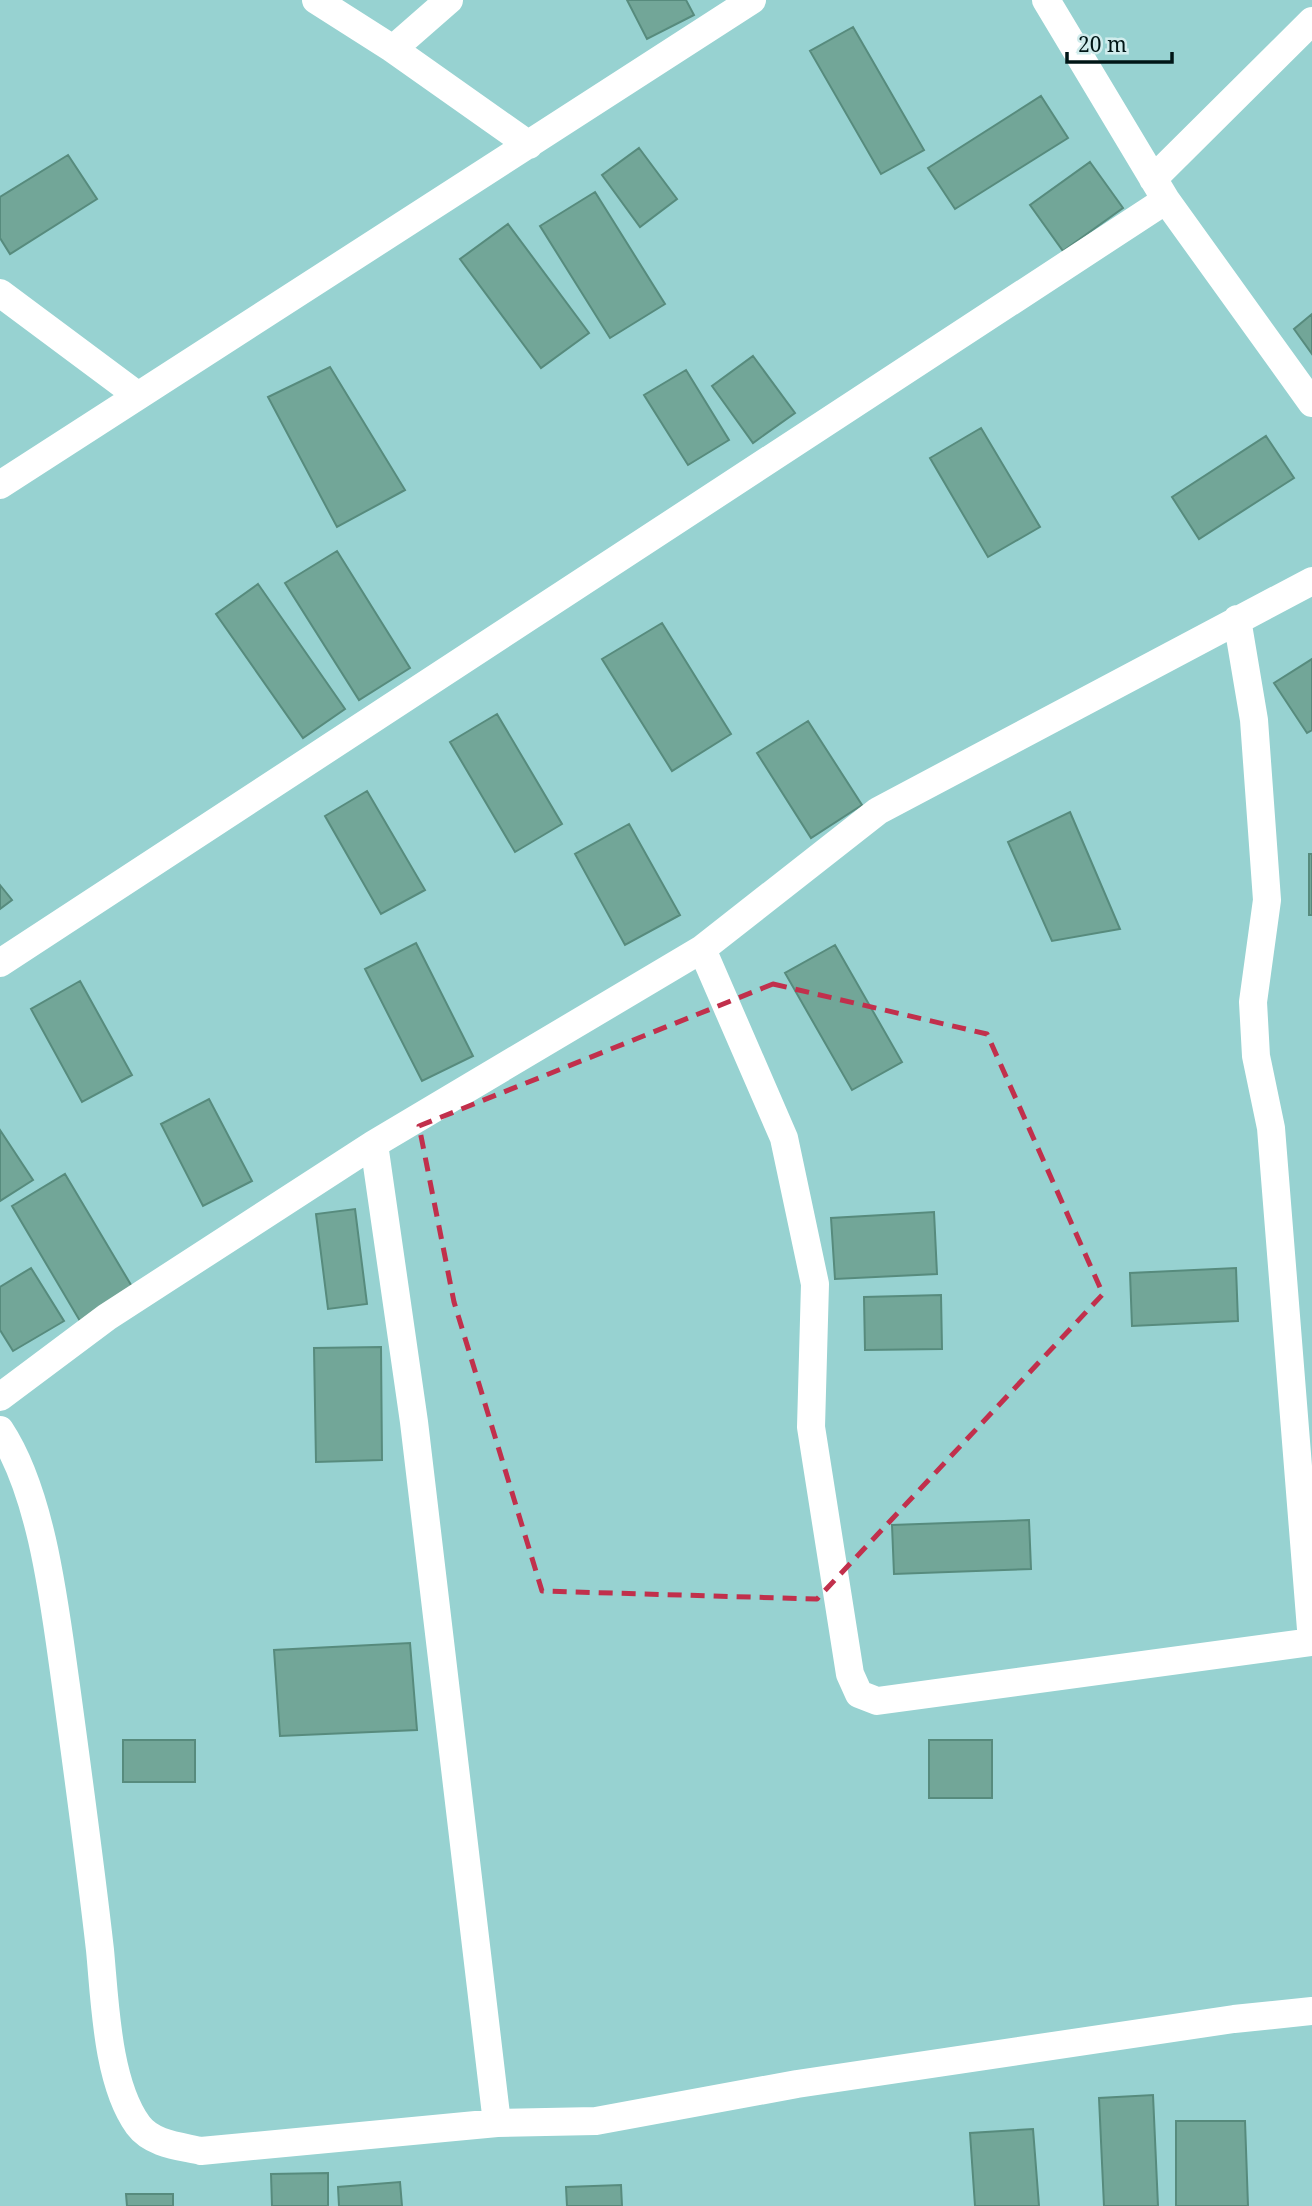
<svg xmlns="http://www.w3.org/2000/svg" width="1312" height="2206" viewBox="0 0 1312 2206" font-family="'Noto Serif',serif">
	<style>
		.building { fill: #72a698; stroke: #578b7d; stroke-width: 2 }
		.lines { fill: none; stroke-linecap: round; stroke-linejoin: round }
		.minor { stroke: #fff; stroke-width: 28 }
		.marked { fill: none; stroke: #c1304c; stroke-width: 5; stroke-dasharray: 14 9; stroke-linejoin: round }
	</style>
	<rect width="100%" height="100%" fill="#97d2d1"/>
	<!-- building -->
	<path class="building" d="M627 0H686L694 15 647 39Z
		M853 27 924 150 881 174 810 51Z
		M1041 96 1068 138 955 209 928 168Z
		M639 148 677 199 640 227 602 175Z
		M68 155 97 199 10 254 0 238V197Z
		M1090 162 1123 208 1063 251 1030 205Z
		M595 192 665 304 610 338 540 226Z
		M508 224 589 333 541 368 460 259Z
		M1312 314V354L1294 329Z
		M753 356 795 413 753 443 712 386Z
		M330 367 405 490 337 527 268 397Z
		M686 370 729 440 688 465 644 395Z
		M981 428 1040 527 988 557 930 458Z
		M1266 436 1294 478 1199 539 1172 497Z
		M337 551 410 668 359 700 285 583Z
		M258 584 345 709 303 738 216 614Z
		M662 623 731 734 672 771 602 659Z
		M1312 659V730L1307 733 1274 683Z
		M497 714 562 824 515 852 450 742Z
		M808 721 862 805 811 838 757 753Z
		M367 791 425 890 381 914 325 816Z
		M1070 812 1120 929 1052 941 1008 842Z
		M629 824 680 915 625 945 575 854Z
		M1309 854H1312V915H1309Z
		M0 885 12 900 0 909Z
		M416 943 473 1056 422 1081 365 969Z
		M835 945 902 1062 852 1090 785 973Z
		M80 981 132 1075 82 1102 31 1009Z
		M209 1099 252 1181 203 1206 161 1124Z
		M0 1130 33 1180 0 1201Z
		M65 1174 134 1290 80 1321 12 1206Z
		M355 1209 367 1304 328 1309 316 1214Z
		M934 1212 937 1274 835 1279 831 1218Z
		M31 1268 64 1321 13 1351 0 1330V1287Z
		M1236 1268 1238 1321 1132 1326 1130 1273Z
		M941 1295 942 1349 865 1350 864 1297Z
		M381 1347 382 1460 316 1462 314 1348Z
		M1029 1520 1031 1569 894 1574 892 1525Z
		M410 1643 417 1730 280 1736 274 1650Z
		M123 1740H195V1782H123Z
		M929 1740H992V1798H929Z
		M1153 2095 1158 2206H1104L1099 2098Z
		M1176 2121H1245L1248 2206H1176Z
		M1033 2129 1039 2206H975L970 2133Z
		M328 2173V2206H272L271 2174Z
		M400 2182 402 2206H339L338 2187Z
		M621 2185 622 2206H567L566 2187Z
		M126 2194H173V2206H127Z"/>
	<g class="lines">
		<!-- minor -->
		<path class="minor" d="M316 0 393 49 529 145
			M1046 0 1166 200 1312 403
			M393 49 449 0
			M1153 179 1312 21
			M0 293 137 395
			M0 485 752 0
			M1237 619 1254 720 1267 900 1253 1002 1256 1056 1271 1128 1312 1642
			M702 949 784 1138 815 1284 811 1427 850 1674 859 1694 877 1701 1311 1642
			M0 963 1166 200
			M374 1144 414 1422 497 2123 596 2121 797 2084 1234 2019 1312 2011
			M0 1397 107 1317 374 1144 702 949 878 811 1312 581
			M0 1430C43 1495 55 1609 66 1686 78 1774 90 1862 100 1950 105 2002 107 2082 138 2125 152 2144 179 2146 201 2151L497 2123"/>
	</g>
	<!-- marked area -->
	<path class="marked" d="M773 984 987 1034 1103 1294 817 1599 542 1591 454 1302 419 1126Z"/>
	<!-- scale -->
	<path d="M1067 52v10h105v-10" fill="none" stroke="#001616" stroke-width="3.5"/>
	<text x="1078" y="52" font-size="21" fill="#001616" stroke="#d0ecec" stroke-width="5" paint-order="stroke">20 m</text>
</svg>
